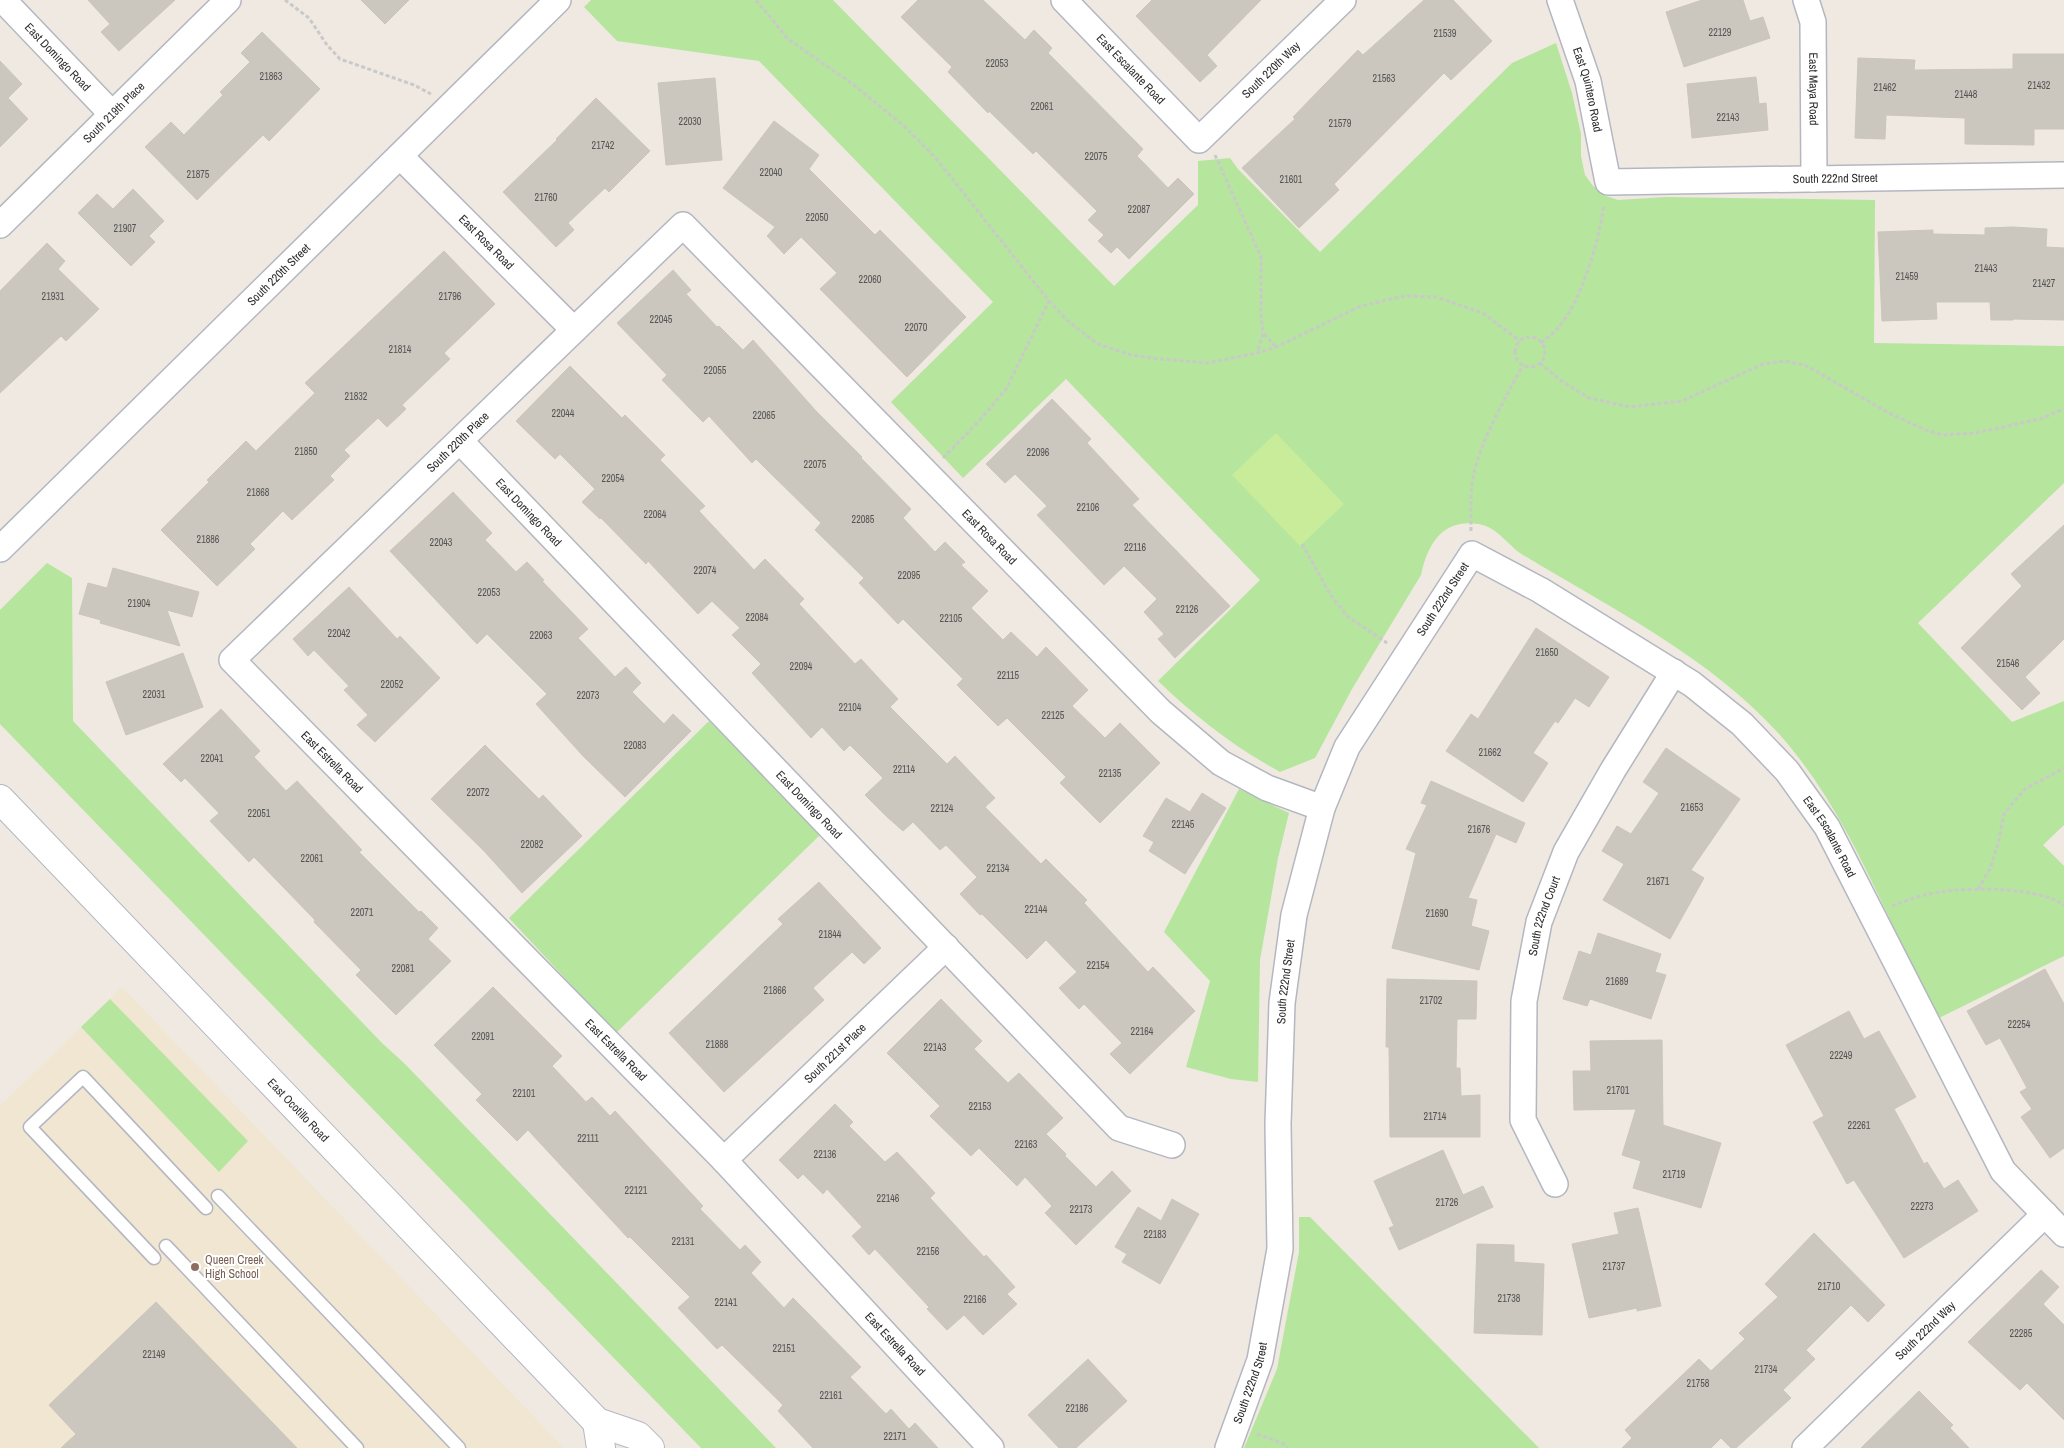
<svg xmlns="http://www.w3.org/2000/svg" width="2064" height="1448" viewBox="0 0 2064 1448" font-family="'Archivo Narrow',sans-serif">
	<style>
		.education { fill: #f0e6d1 }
		.green { fill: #b6e59e }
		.pitch { fill: #c9ec9a }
		.building { fill: #cbc7bf; stroke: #cbc5ba }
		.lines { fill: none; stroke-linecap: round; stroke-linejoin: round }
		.lane-casing { stroke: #b4b7c1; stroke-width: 15 }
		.street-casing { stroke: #b4b7c1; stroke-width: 28 }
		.secondary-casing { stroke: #b4b7c1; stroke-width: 30 }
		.path { stroke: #c9c9c9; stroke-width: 3; stroke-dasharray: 4 2.5; stroke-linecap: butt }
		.lane { stroke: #fff; stroke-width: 12 }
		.street { stroke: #fff; stroke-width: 25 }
		.secondary { stroke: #fff; stroke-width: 28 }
		.education-dot { fill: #8d6e63; stroke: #fff; stroke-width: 2 }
		.labels { text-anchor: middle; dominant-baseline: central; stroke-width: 4; stroke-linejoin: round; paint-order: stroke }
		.number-label { font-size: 10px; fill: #555452 }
		.street-label { font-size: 12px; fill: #2e2e2e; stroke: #fff }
		.education-label { font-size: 12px; fill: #785e54; stroke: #fff; text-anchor: start }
	</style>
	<rect width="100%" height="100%" fill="#efe9e1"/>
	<!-- education -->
	<path class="education" d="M122 987 564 1448H0V1106Z"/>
	<!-- green -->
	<path class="green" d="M591 0H833L1114 286 1198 205V161L1230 158 1238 169 1320 252 1512 63 1556 43 1572 93 1581 134V156L1585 175 1593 186 1606 196 1618 200 1666 197 1875 200 1874 343 2064 346V483L1918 623 2012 722 2064 701V825L2043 845 2064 866V956L1939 1018C1921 982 1902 946 1885 909 1859 854 1833 801 1795 753 1727 666 1616 611 1523 555 1507 545 1498 527 1478 524 1442 519 1428 544 1421 575L1352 689 1315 758 1280 772C1233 746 1197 718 1158 681L1260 580 1066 379 963 478 891 402 993 302 759 61 617 41 584 7Z
		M47 563 72 578 73 721 382 1043 405 1064 776 1448H701L0 724V610Z
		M709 721 821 834 616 1033 509 918Z
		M1239 789 1289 813 1278 858 1260 960 1258 1082 1231 1079 1186 1067 1210 981 1164 932Z
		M110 999 248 1141 219 1172 81 1027Z
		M1299 1217H1310L1539 1448H1244L1277 1369 1299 1252Z"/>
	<!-- pitch -->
	<path class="pitch" d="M1276 433 1344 504 1300 546 1232 475Z"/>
	<!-- building -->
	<path class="building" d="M88 0H175L119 51 101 32 110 24Z
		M361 0H409L385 24Z
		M918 0H983L1025 40 1034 30 1052 48 1048 53 1143 149 1137 156 1168 188 1178 178 1194 194 1129 259 1117 247 1111 253 1098 241 1104 235 1088 220 1097 211 1036 151 1033 154 989 111 988 113 948 72 952 67 901 17Z
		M1152 0H1261L1207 55 1217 66 1200 82 1136 16Z
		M1424 0H1453L1492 41 1451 80 1444 73 1334 184 1339 190 1299 228 1242 168 1295 119 1293 117 1358 50 1363 55Z
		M1702 0H1743L1750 21 1763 17 1770 38 1684 67 1666 12Z
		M262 32 320 89 269 141 263 135 197 200 145 147 171 122 184 135 223 95 220 92 250 62 241 53Z
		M2013 54H2064V129H2034V145L1965 144V118L1886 115 1885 139 1855 138 1858 58 1915 60 1914 70 2013 69Z
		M0 61 22 84 8 98 28 119 0 147Z
		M1756 77 1759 104 1766 103 1768 130 1692 138 1687 84Z
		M715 78 722 160 666 165 658 83Z
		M596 98 650 151 609 192 605 188 568 223 574 230 556 247 503 192 557 140 556 139Z
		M774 121 819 155 809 169 875 235 880 230 966 317 907 377 820 289 837 273 801 237 784 254 767 236 775 227 723 188Z
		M133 189 164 221 149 236 155 242 131 266 78 213 97 194 113 209Z
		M2013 227 2047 229 2046 247 2064 248V320L2013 319V320H1991L1990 302H1936L1937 319 1882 321 1878 232 1933 230V234L1985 235V228Z
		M47 243 65 261 58 269 99 309 66 341 61 336 0 393V291Z
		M444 251 495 304 444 353 450 359 402 405 406 409 387 427 378 418 344 450 350 456 330 476 334 480 292 520 283 511 250 544 255 549 217 586 161 530 209 482 207 480 246 441 256 451 315 393 305 383Z
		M673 270 691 290 686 294 717 327 719 326 743 350 753 340 816 411 862 457 861 458 911 509 903 518 935 552 945 542 965 562 961 565 988 591 971 608 1003 640 1011 632 1037 657 1046 647 1088 690 1072 706 1105 738 1120 723 1160 763 1100 823 1060 783 1066 777 1007 718 998 726 957 685 963 679 903 619 898 624 859 583 864 578 815 530 821 523 756 459 752 463 709 416 703 422 662 380 667 375 617 323Z
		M570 366 622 418 625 415 665 455 660 460 705 506 699 511 754 570 765 559 804 599 799 604 855 664 861 659 898 699 890 707 947 764 955 756 995 798 985 807 1041 864 1046 859 1087 900 1084 903 1148 972 1153 967 1195 1011 1130 1074 1110 1054 1122 1043 1084 1004 1079 1009 1059 988 1077 972 1046 940 1027 959 982 914 980 915 960 894 977 877 946 845 940 850 913 822 903 831 886 816 865 795 883 778 850 745 844 751 822 727 811 738 752 673 761 664 732 635 740 628 712 601 698 614 648 561 646 564 601 518 600 519 582 502 595 489 560 454 555 459 516 421Z
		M1052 399 1091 439 1087 443 1139 499 1132 505 1230 606 1175 658 1158 639 1164 634 1144 612 1157 599 1124 566 1104 585 1037 515 1047 506 1015 474 1005 483 986 464Z
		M453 492 492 533 485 540 516 572 527 562 544 580 542 581 588 629 578 638 615 677 626 667 641 683 632 692 664 724 673 714 691 731 625 797 583 756 536 704 547 694 487 634 477 644 390 551Z
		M2064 525V639L2025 677 2040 693 2022 710 1961 648 2022 586 2011 574Z
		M113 568 199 592 192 617 167 610 180 646 100 623 101 620 79 614 88 583 107 588Z
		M349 587 397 639 400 636 440 678 375 742 357 725 368 715 344 690 349 686 314 650 308 656 293 639Z
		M1536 628 1609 677 1589 707 1575 698 1558 723 1555 721 1533 753 1548 763 1523 802 1446 751 1471 714 1478 719Z
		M183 653 203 707 126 735 106 682Z
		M221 709 260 751 254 757 286 791 297 781 362 850 359 852 419 912 421 911 438 928 428 939 451 961 396 1015 356 975 361 970 314 922 315 920 254 857 249 862 210 821 219 813 185 778 181 782 163 764Z
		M485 745 539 799 543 795 582 836 522 893 484 851 431 799Z
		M1666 748 1740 799 1691 870 1704 878 1670 939 1603 900 1624 864 1602 851 1617 826 1631 834 1659 793 1643 782Z
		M1431 781 1525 823 1516 843 1496 834 1468 898 1477 900 1471 926 1489 931 1479 970 1392 948 1416 853 1406 849 1427 805 1421 803Z
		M1202 793 1226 808 1185 874 1149 851 1154 842 1143 836 1166 798 1190 812Z
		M819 882 881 948 864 964 852 952 813 988 824 1000 724 1092 669 1033 783 924 778 919Z
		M1598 933 1661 954 1655 972 1666 975 1651 1019 1590 999 1587 1006 1563 999 1579 951 1591 955Z
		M2045 969 2064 1004V1148L2050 1158 2021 1117 2032 1109 2020 1092 2027 1088 2000 1038 1986 1045 1967 1011Z
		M1387 979 1477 981 1476 1019H1457L1456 1068H1460L1461 1096 1480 1095V1137H1390L1389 1047H1386Z
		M493 987 562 1056 552 1066 586 1102 592 1097 610 1116 615 1111 703 1206 700 1209 740 1250 745 1245 761 1262 751 1273 784 1308 793 1298 861 1367 850 1377 886 1414 891 1409 909 1429 915 1423 938 1448H813L778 1411 783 1405 722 1345 717 1349 678 1308 690 1297 630 1237 628 1238 528 1130 517 1141 476 1100 482 1094 434 1045Z
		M941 999 982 1041 974 1049 1008 1083 1019 1073 1063 1118 1046 1134 1066 1154 1065 1156 1096 1187 1112 1171 1131 1191 1076 1245 1045 1213 1052 1206 1025 1177 1017 1186 979 1148 971 1156 930 1116 940 1106 887 1053Z
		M1849 1011 1864 1039 1879 1031 1916 1097 1894 1109 1924 1164 1927 1162 1944 1189 1958 1180 1978 1211 1904 1258 1854 1180 1847 1184 1813 1122 1824 1116 1786 1045Z
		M1662 1040 1663 1125 1721 1143 1701 1208 1633 1188 1641 1161 1622 1155 1636 1109 1574 1110 1573 1071H1591L1590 1041Z
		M835 1104 853 1122 849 1126 885 1162 897 1152 935 1193 930 1198 984 1257 986 1255 1015 1287 1007 1294 1017 1304 983 1335 964 1315 947 1330 927 1309 929 1307 875 1249 869 1255 852 1236 862 1227 827 1189 823 1194 803 1174 798 1179 779 1160Z
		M1443 1150 1463 1195 1483 1186 1493 1207 1399 1250 1389 1228 1394 1226 1374 1181Z
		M1172 1199 1199 1214 1160 1284 1122 1262 1127 1254 1115 1247 1138 1207 1161 1221Z
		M1638 1208 1661 1306 1637 1311V1308L1589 1318 1572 1244 1619 1234 1614 1213Z
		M1814 1233 1885 1305 1868 1322 1851 1305 1806 1350 1815 1359 1783 1390 1791 1398 1736 1448H1731L1721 1438 1711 1448H1622L1632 1438 1625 1430 1699 1359 1711 1371 1745 1339 1739 1333 1778 1297 1765 1284Z
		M1477 1244 1514 1245V1262L1544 1264 1542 1335 1474 1333Z
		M2041 1270 2059 1287 2043 1304 2064 1325V1420L2027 1383 2020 1390 1968 1342Z
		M156 1302 297 1448H61L76 1434 49 1405Z
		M1088 1359 1127 1401 1076 1448H1059L1028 1415Z
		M1919 1391 1953 1425 1950 1428 1969 1448H1861Z"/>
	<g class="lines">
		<!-- lane casing -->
		<g class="lane-casing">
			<path id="lane" d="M218 1196 459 1448
				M166 1246 357 1448
				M154 1258 30 1127 83 1077 206 1208"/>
		</g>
		<!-- street casing -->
		<g class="street-casing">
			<g id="street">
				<path id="s1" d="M3 0 112 114"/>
				<path id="s2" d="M1064 0 1199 140 1343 0"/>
				<path id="s3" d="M1560 0 1588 81 1608 182 2064 175"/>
				<path id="s4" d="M1806 0 1813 22 1814 179"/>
				<path id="s5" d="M400 156 574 330"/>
				<path id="s6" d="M0 225 228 0"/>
				<path id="s7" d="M460 441 1119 1128 1172 1145"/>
				<path id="s8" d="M0 549 558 0"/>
				<path id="s9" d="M724 1160 946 947"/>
				<path id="s10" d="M1555 1184 1523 1120 1524 1001 1539 922 1566 852 1613 770 1674 672"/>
				<path id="s11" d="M991 1448 724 1160 232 660 683 225 1161 712 1221 763 1267 788 1322 808"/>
				<path id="s12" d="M1228 1448 1260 1360 1280 1249 1278 1124 1282 1003 1294 915 1322 808 1347 747 1472 554 1540 590 1692 684 1742 724 1787 771 1827 827 2003 1171 2064 1234"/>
				<path id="s13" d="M1805 1448 2045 1214"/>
			</g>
		</g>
		<!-- secondary casing -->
		<g class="secondary-casing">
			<g id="secondary">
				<path id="s14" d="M0 799 597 1422 638 1436 650 1448"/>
				<path d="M597 1422 601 1448"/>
			</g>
		</g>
		<!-- path -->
		<path class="path" d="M285 0 309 18 327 45 340 59 414 85 431 94
			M756 0 788 39 854 85 905 127 935 157 1049 301 1069 322 1098 344 1131 355 1160 359 1208 363 1257 353 1276 347 1361 306 1404 296 1436 297 1483 313 1520 341
			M1215 155 1261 257V316L1263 334 1257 353
			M1264 334 1276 347
			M1515 352a15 15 0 1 1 30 0a15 15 0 1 1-30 0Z
			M1541 343C1547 338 1554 333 1558 328 1583 298 1598 243 1604 205
			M1540 363 1560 380 1589 398 1630 407 1682 401 1763 364 1784 361 1805 365 1889 413 1928 431 1943 435 1976 433 2040 419 2064 409
			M943 458 980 420 1006 389 1049 301
			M1471 531C1471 513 1470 495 1473 477 1479 444 1507 395 1523 365
			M1302 544 1330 594 1347 616 1387 643
			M1978 889 1990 869 1998 844 2004 814 2025 789 2064 768
			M1892 906C1908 900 1924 894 1940 892 1970 887 2039 887 2064 905
			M1257 1434 1282 1443 1288 1448"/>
		<!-- lane -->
		<use href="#lane" class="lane"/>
		<!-- street -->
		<use href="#street" class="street"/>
		<!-- secondary -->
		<use href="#secondary" class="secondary"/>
	</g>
	<!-- markers -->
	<circle class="education-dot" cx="195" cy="1267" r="5"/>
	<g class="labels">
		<!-- number labels -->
		<g class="number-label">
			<text x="1720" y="32">22129</text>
			<text x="1445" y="33">21539</text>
			<text x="997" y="63">22053</text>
			<text x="271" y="76">21863</text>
			<text x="1384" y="78">21563</text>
			<text x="2039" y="85">21432</text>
			<text x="1885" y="87">21462</text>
			<text x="1966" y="94">21448</text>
			<text x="1042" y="106">22061</text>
			<text x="1728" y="117">22143</text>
			<text x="690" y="121">22030</text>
			<text x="1340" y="123">21579</text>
			<text x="603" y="145">21742</text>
			<text x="1096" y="156">22075</text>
			<text x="771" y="172">22040</text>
			<text x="198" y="174">21875</text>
			<text x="1291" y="179">21601</text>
			<text x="546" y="197">21760</text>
			<text x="1139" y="209">22087</text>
			<text x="817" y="217">22050</text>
			<text x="125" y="228">21907</text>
			<text x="1986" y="268">21443</text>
			<text x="1907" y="276">21459</text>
			<text x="870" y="279">22060</text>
			<text x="2044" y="283">21427</text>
			<text x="53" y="296">21931</text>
			<text x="450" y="296">21796</text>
			<text x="661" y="319">22045</text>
			<text x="916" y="327">22070</text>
			<text x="400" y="349">21814</text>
			<text x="715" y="370">22055</text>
			<text x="356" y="396">21832</text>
			<text x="563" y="413">22044</text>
			<text x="764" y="415">22065</text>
			<text x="306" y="451">21850</text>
			<text x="1038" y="452">22096</text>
			<text x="815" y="464">22075</text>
			<text x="613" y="478">22054</text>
			<text x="258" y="492">21868</text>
			<text x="1088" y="507">22106</text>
			<text x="655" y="514">22064</text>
			<text x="863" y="519">22085</text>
			<text x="208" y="539">21886</text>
			<text x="441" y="542">22043</text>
			<text x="1135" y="547">22116</text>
			<text x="705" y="570">22074</text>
			<text x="909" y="575">22095</text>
			<text x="489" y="592">22053</text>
			<text x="139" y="603">21904</text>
			<text x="1187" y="609">22126</text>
			<text x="757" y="617">22084</text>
			<text x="951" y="618">22105</text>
			<text x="339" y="633">22042</text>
			<text x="541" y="635">22063</text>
			<text x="1547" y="652">21650</text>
			<text x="2008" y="663">21546</text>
			<text x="801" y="666">22094</text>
			<text x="1008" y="675">22115</text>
			<text x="392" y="684">22052</text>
			<text x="154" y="694">22031</text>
			<text x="588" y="695">22073</text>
			<text x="850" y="707">22104</text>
			<text x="1053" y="715">22125</text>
			<text x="635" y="745">22083</text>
			<text x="1490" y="752">21662</text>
			<text x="212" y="758">22041</text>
			<text x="904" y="769">22114</text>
			<text x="1110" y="773">22135</text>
			<text x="478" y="792">22072</text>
			<text x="1692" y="807">21653</text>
			<text x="942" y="808">22124</text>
			<text x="259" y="813">22051</text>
			<text x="1183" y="824">22145</text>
			<text x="1479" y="829">21676</text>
			<text x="532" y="844">22082</text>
			<text x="312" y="858">22061</text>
			<text x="998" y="868">22134</text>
			<text x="1658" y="881">21671</text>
			<text x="1036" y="909">22144</text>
			<text x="362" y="912">22071</text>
			<text x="1437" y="913">21690</text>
			<text x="830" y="934">21844</text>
			<text x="1098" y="965">22154</text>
			<text x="403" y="968">22081</text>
			<text x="1617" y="981">21689</text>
			<text x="775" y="990">21866</text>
			<text x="1431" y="1000">21702</text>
			<text x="2019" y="1024">22254</text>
			<text x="1142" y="1031">22164</text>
			<text x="483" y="1036">22091</text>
			<text x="717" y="1044">21888</text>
			<text x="935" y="1047">22143</text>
			<text x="1841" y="1055">22249</text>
			<text x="1618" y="1090">21701</text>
			<text x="524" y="1093">22101</text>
			<text x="980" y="1106">22153</text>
			<text x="1435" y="1116">21714</text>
			<text x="1859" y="1125">22261</text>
			<text x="588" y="1138">22111</text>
			<text x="1026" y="1144">22163</text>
			<text x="825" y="1154">22136</text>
			<text x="1674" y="1174">21719</text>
			<text x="636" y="1190">22121</text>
			<text x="888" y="1198">22146</text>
			<text x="1447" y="1202">21726</text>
			<text x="1922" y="1206">22273</text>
			<text x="1081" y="1209">22173</text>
			<text x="1155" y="1234">22183</text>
			<text x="683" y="1241">22131</text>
			<text x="928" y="1251">22156</text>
			<text x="1614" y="1266">21737</text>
			<text x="1829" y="1286">21710</text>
			<text x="1509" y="1298">21738</text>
			<text x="975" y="1299">22166</text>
			<text x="726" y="1302">22141</text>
			<text x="2021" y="1333">22285</text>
			<text x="784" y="1348">22151</text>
			<text x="154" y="1354">22149</text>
			<text x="1766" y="1369">21734</text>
			<text x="1698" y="1383">21758</text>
			<text x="831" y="1395">22161</text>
			<text x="1077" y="1408">22186</text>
			<text x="895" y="1436">22171</text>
		</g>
		<!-- street labels -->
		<g class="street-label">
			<text stroke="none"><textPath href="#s1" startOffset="79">East Domingo Road</textPath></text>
			<text stroke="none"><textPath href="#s2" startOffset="96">East Escalante Road</textPath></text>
			<text stroke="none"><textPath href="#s2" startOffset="295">South 220th Way</textPath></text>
			<text stroke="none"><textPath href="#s4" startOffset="90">East Maya Road</textPath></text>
			<text stroke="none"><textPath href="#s3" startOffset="94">East Quintero Road</textPath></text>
			<text stroke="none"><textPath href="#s6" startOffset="160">South 219th Place</textPath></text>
			<text stroke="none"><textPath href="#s3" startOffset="416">South 222nd Street</textPath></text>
			<text stroke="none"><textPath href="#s5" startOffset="122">East Rosa Road</textPath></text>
			<text stroke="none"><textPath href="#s8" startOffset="391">South 220th Street</textPath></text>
			<text stroke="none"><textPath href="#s11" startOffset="1408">South 220th Place</textPath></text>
			<text stroke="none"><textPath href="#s7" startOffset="99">East Domingo Road</textPath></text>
			<text stroke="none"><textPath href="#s11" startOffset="2158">East Rosa Road</textPath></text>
			<text stroke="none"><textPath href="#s12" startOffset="894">South 222nd Street</textPath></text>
			<text transform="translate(332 762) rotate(45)">East Estrella Road</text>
			<text stroke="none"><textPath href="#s7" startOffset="504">East Domingo Road</textPath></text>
			<text stroke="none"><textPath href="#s12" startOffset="1411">East Escalante Road</textPath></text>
			<text stroke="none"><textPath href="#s10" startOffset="278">South 222nd Court</textPath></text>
			<text stroke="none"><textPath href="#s12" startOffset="474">South 222nd Street</textPath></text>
			<text transform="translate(616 1050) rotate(45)">East Estrella Road</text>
			<text stroke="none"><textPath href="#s9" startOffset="154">South 221st Place</textPath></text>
			<text stroke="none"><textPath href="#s14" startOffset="431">East Ocotillo Road</textPath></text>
			<text stroke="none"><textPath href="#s13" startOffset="168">South 222nd Way</textPath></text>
			<text transform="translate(895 1344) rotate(47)">East Estrella Road</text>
			<text stroke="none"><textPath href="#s12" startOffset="69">South 222nd Street</textPath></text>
		</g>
		<!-- education labels -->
		<g class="education-label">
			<text x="205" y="1260">Queen Creek<tspan x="205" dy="14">High School</tspan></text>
		</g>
	</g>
</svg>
